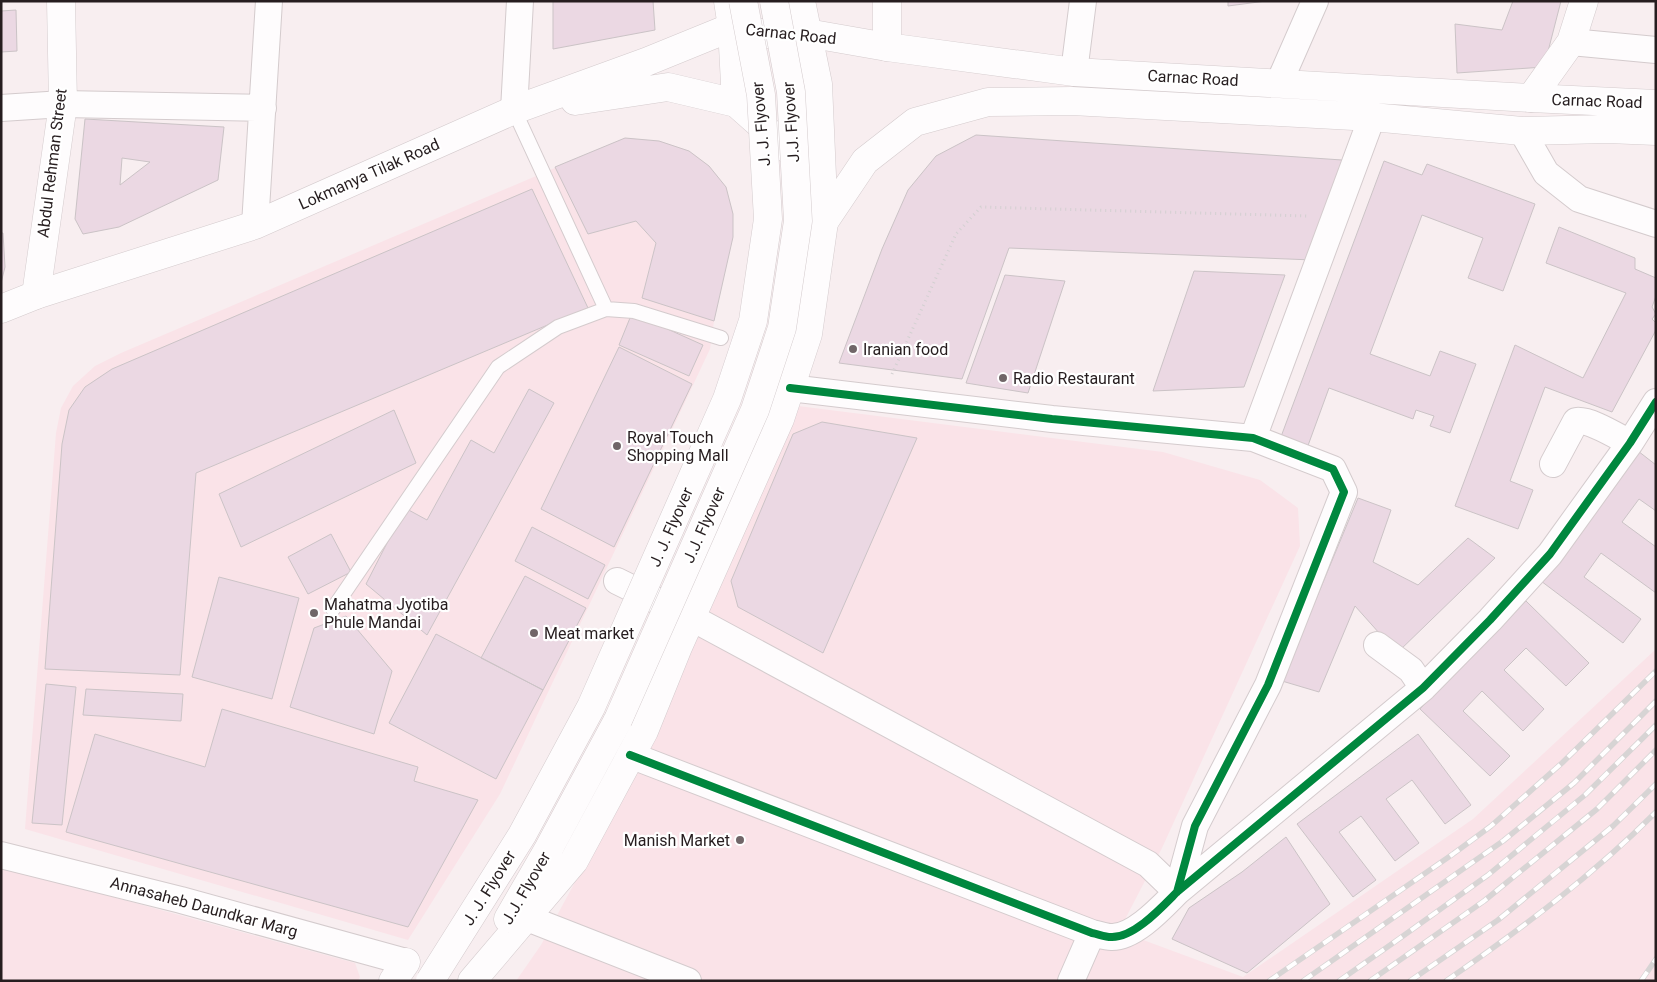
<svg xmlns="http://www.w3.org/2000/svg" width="1657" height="982" viewBox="0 0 1657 982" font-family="Roboto,sans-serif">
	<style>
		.built { fill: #fae3e8 }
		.building { fill: #ebd8e3; stroke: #cbc3c6; fill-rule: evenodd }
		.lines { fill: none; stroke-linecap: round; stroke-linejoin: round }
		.service-casing { stroke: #d4cbcd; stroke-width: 16 }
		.minor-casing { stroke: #d4cbcd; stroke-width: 28 }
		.tertiary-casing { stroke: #d4cbcd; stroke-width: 29 }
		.secondary-casing { stroke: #d4cbcd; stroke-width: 29 }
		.primary-casing { stroke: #d4cbcd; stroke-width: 29 }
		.path { stroke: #d3d0d1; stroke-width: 3; stroke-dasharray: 1 4; stroke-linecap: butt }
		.service { stroke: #fefcfd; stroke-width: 14 }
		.minor { stroke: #fefcfd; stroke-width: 26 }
		.tertiary { stroke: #fefcfd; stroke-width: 28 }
		.secondary { stroke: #fefcfd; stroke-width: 28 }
		.primary { stroke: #fefcfd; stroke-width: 28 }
		.rail-casing { stroke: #d7d4d4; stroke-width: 5.5 }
		.rail { stroke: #fff; stroke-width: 4; stroke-dasharray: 11; stroke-linecap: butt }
		.primary-bridge-casing { stroke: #d4cbcd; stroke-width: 29; stroke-linecap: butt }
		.primary-bridge { stroke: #fefcfd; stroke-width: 28 }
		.cycleway-casing { stroke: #fff; stroke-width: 11 }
		.cycleway { stroke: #00873e; stroke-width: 8 }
		.poi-dot { fill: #706668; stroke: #fff; stroke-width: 2 }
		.labels { text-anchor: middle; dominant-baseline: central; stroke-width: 4.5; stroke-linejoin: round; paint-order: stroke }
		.street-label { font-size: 16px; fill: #261d1f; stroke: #fff }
		.poi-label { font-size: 16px; fill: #261d1f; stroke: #fff; text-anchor: start }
	</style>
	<rect width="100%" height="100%" fill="#f8eef0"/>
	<!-- built -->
	<path class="built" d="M625 138 659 141 689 151 709 166 726 187 733 214V237L714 321 710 349 500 794 408 940 25 829 56 433 61 408 73 386 95 366 121 353Z
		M798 406 1163 452 1260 480 1298 508 1300 546 1162 848 1119 931 1243 977 1473 819 1656 649V981H516L541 945 647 749Z
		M3 867 355 963 360 977 358 981H1V881Z"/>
	<!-- building -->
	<path class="building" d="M553 1H653L655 30 553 49Z
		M1228 1H1266L1228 6Z
		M1513 1H1561L1544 67 1457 73 1455 24 1502 30Z
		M16 10 17 51 1 52V11Z
		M85 119 224 127 218 180 119 227 83 234 75 219ZM122 158 150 162 120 185Z
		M976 135 1342 160 1313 260 1009 248 962 379 839 363 882 249 908 190 936 156Z
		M625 138 659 141 689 151 709 166 726 187 733 214V237L714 321 642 298 656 243 636 221 588 234 555 167Z
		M1384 161 1422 175 1427 164 1535 204 1503 291 1468 278 1483 238 1422 215 1370 354 1430 376 1440 351 1476 364 1450 433 1430 426 1434 416 1416 410 1413 419 1329 388 1306 451 1279 442Z
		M532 189 588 308 196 473 180 675 45 669 62 444 69 410 85 387 112 369Z
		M1559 227 1635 258V269L1656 278V296L1652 307 1656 314 1652 319 1656 323V330L1612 412 1545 387 1510 481 1533 490 1518 529 1455 506 1515 345 1583 378 1626 293 1546 263Z
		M1 233H3L5 267 1 283Z
		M1194 271 1285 275 1244 387 1153 391Z
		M1005 275 1065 281 1028 393 966 383Z
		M632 313 703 345 689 376 619 345Z
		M619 347 692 384 614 547 541 509Z
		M529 389 554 403 427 635 366 584 405 508 427 520 471 440 494 453Z
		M394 410 416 463 241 547 219 494Z
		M822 422 917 438 823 653 738 607 731 581 793 434Z
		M1638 451 1656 465V511L1639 499 1622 522 1656 547V593L1601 553 1584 577 1641 619 1623 643 1541 581Z
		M1358 498 1391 510 1373 562 1418 585 1468 538 1495 558 1397 653 1355 606 1319 692 1282 681Z
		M532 527 605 565 588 599 515 561Z
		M331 534 351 572 308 594 288 557Z
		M525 576 586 608 543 690 481 658Z
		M219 577 299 598 272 699 192 677Z
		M1526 601 1589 663 1566 686 1526 648 1504 670 1544 709 1523 731 1482 691 1463 711 1510 756 1490 776 1420 709Z
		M346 616 392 671 374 734 290 707 314 628Z
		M436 634 543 690 496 779 389 723Z
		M46 684 76 687 62 825 32 823Z
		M86 689 183 694 181 721 83 715Z
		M222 709 418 767 414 781 478 800 408 927 66 832 95 734 205 767Z
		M1418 734 1471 805 1445 824 1412 780 1386 799 1419 843 1395 861 1361 816 1339 832 1376 880 1353 897 1297 824Z
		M1286 837 1330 904 1247 973 1172 939 1189 908 1242 872Z"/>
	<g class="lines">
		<!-- service casing -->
		<g class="service-casing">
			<path id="service" d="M606 309 634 311 721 338
				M333 609 498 367 558 327 606 309 514 110"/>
		</g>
		<!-- minor casing -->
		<g class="minor-casing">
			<path id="minor" d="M1571 42 1656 50
				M1074 72 1083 1
				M1279 83 1315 1
				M1 108 63 104 263 108
				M514 110 520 1
				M1522 131 1546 173 1579 199 1656 224
				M255 225 269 1
				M790 388 1052 419 1253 438 1333 469 1344 492 1268 685 1195 826 1177 892
				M1253 438 1372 117
				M1553 464 1576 421C1590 419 1618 437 1630 443
				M617 581 692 618 1148 864 1177 892
				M1377 645 1411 670 1423 688
				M630 755 1092 933C1098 934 1105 937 1111 937 1134 938 1162 907 1177 892L1423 688 1490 620 1550 554 1630 443 1656 402
				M1 855 181 900 406 962
				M527 918 688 981
				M1071 981 1092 933"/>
		</g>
		<!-- tertiary casing -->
		<g class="tertiary-casing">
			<path id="tertiary" d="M887 1V47
				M1531 98 1571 42 1584 1
				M36 295 63 104 61 1"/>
		</g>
		<!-- secondary casing -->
		<g class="secondary-casing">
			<path id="secondary" d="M575 101 668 87 736 103 799 159 803 170
				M824 222 865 161 915 122 988 102 1072 101 1372 117 1522 131 1608 129 1656 131
				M1 309 36 295 255 225 514 110 646 62 732 27 766 34 807 33 887 47 1074 72 1531 98 1656 104"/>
		</g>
		<!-- primary casing -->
		<g class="primary-casing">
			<path id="primary" d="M728 1 732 27 736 103
				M508 919 549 848 618 720
				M393 981 406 962
				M472 981 574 861 644 731 678 647 780 419 808 334 824 222 818 84 801 1"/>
		</g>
		<!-- path -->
		<path class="path" d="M892 374 956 234 981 207 1307 216"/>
		<!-- service -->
		<use href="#service" class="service"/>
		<!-- minor -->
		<use href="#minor" class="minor"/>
		<!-- tertiary -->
		<use href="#tertiary" class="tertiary"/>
		<!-- secondary -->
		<use href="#secondary" class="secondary"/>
		<!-- primary -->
		<use href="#primary" class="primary"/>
		<!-- rail casing -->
		<g class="rail-casing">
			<path id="rail" d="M1269 981 1453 854 1491 826 1562 763 1656 671
				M1303 981 1503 841 1574 783 1656 701
				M1339 981 1403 936 1488 875 1585 795 1656 725
				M1370 981 1484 901 1597 809 1656 750
				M1410 981 1498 920 1613 826 1656 784
				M1446 981C1520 930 1592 876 1656 812
				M1641 981 1656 959"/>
		</g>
		<!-- rail -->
		<use href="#rail" class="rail"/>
		<!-- primary-bridge casing -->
		<g class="primary-bridge-casing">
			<path id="primary-bridge" d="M618 720 755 410 782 328 798 221 791 92 774 1
				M430 981 522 835 591 707 727 399 753 321 768 219 761 95 743 1"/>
		</g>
		<!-- primary-bridge -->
		<use href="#primary-bridge" class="primary-bridge"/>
		<!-- cycleway casing -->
		<g class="cycleway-casing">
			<path id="cycleway" d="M790 388 1052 419 1253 438 1333 469 1344 492 1268 685 1195 826 1177 892
				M630 755 1092 933C1098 934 1105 937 1111 937 1134 938 1162 907 1177 892L1423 688 1490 620 1550 554 1630 443 1656 402"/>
		</g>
		<!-- cycleway -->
		<use href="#cycleway" class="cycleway"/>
	</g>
	<!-- markers -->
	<g class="poi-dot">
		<circle cx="853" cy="349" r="5"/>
		<circle cx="1003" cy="378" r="5"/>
		<circle cx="617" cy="446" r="5"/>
		<circle cx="314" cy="613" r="5"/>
		<circle cx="534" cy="633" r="5"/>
		<circle cx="740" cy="840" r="5"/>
	</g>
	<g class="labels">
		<!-- street labels -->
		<g class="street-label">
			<text transform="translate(791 34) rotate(6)">Carnac Road</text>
			<text transform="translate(1193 78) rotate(3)">Carnac Road</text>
			<text transform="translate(1597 101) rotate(2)">Carnac Road</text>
			<text transform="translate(791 122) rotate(-94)">J.J. Flyover</text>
			<text transform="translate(761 124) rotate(-95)">J. J. Flyover</text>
			<text transform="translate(52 163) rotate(-83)">Abdul Rehman Street</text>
			<text transform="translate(369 174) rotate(-24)">Lokmanya Tilak Road</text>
			<text transform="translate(704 525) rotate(-66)">J.J. Flyover</text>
			<text transform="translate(671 527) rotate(-66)">J. J. Flyover</text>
			<text transform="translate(489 888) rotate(-58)">J. J. Flyover</text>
			<text transform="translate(526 888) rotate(-60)">J.J. Flyover</text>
			<text transform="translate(204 907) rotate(15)">Annasaheb Daundkar Marg</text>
		</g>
		<!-- poi labels -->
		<g class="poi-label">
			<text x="863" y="349">Iranian food</text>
			<text x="1013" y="378">Radio Restaurant</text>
			<text x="627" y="437">Royal Touch<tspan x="627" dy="18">Shopping Mall</tspan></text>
			<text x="324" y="604">Mahatma Jyotiba<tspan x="324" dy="18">Phule Mandai</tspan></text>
			<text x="544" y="633">Meat market</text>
			<text x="730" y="840" text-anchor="end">Manish Market</text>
		</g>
	</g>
	<!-- border -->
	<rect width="1657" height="982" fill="none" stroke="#261d1f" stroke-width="5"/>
</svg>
